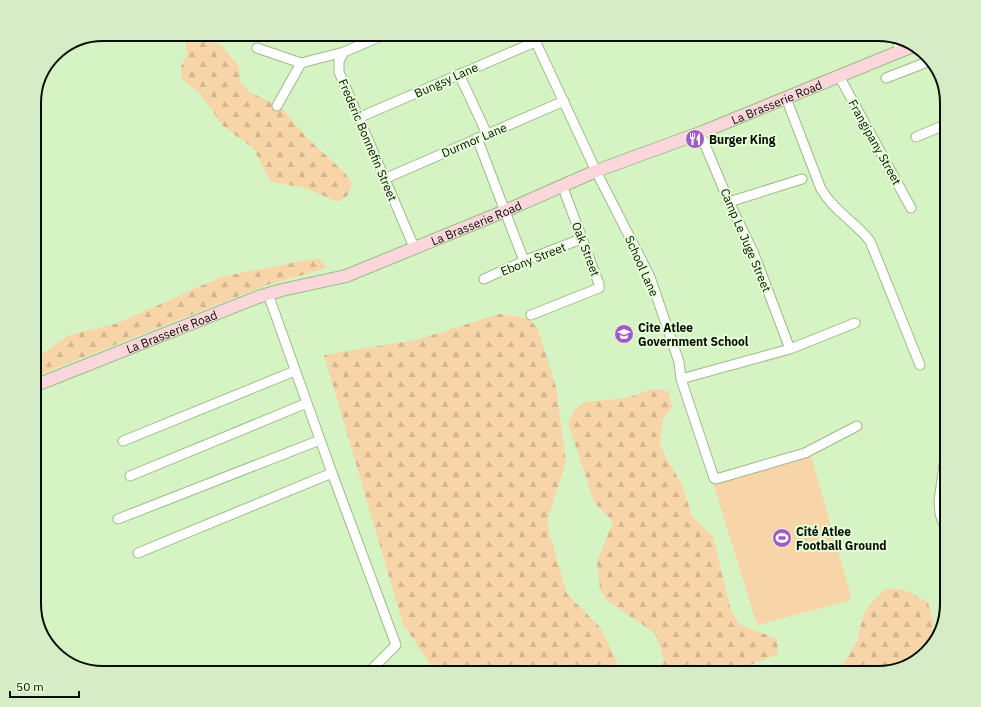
<svg xmlns="http://www.w3.org/2000/svg" width="981" height="707" viewBox="0 0 981 707" font-family="'IBM Plex Sans',sans-serif">
	<style>
		.forest { fill: url(#forest-firs) }
		.pitch { fill: #f8d5a8 }
		.lines { fill: none; stroke-linecap: round; stroke-linejoin: round }
		.service-casing { stroke: #9dba8b; stroke-width: 6 }
		.minor-casing { stroke: #9dba8b; stroke-width: 11 }
		.secondary-casing { stroke: #9dba8b; stroke-width: 14 }
		.service { stroke: #fff; stroke-width: 4.5 }
		.minor { stroke: #fff; stroke-width: 9 }
		.secondary { stroke: #fbd7dc; stroke-width: 12 }
		.labels { text-anchor: middle; dominant-baseline: central; stroke-width: 4; stroke-linejoin: round; paint-order: stroke }
		.street-label { font-size: 12px; fill: #060f02; stroke: #e7ffd8 }
		.poi-label { font-size: 12px; font-weight: bold; fill: #060f02; stroke: #e7ffd8; text-anchor: start }
		.rim { fill: none; stroke: #060f02; stroke-width: 2 }
	</style>
	<defs>
		<pattern id="forest-firs" width="22" height="20" patternUnits="userSpaceOnUse"><rect width="22" height="20" fill="#f8d5a8"/><path d="M5 1l3.5 6h-7zM16 11l3.5 6h-7z" fill="#d3b68f"/></pattern>
	</defs>
	<rect width="100%" height="100%" fill="#d6f4c3"/>
	<!-- forest -->
	<path class="forest" d="M185 34H203L223 47 239 67 240 81 248 91 282 108 307 138 344 172 352 183 348 195 338 202 305 188 271 182 253 148 223 126 201 95 182 79 181 66 187 55Z
		M319 259 327 268 267 285 34 377V358L39 356 69 335 118 323 221 277 307 260Z
		M499 314 528 318 538 329 556 387 566 462 548 518 549 533 567 594 601 628 621 671 620 673H436L403 624 324 355 416 340Z
		M652 389 668 391 672 407 663 419 660 446 683 487 692 516 713 537 731 610 739 624 777 639 778 654 753 664 745 673H659L664 658 655 633 607 601 600 589 597 561 613 522 594 502 568 423 574 410 585 402 627 398Z
		M888 588 904 590 928 602 933 621 931 647 908 666 877 673H837C845 663 851 652 857 641 860 633 860 624 863 617 867 606 879 594 888 588Z"/>
	<!-- pitch -->
	<path class="pitch" d="M810 452 852 600 757 625 711 476Z"/>
	<g class="lines">
		<!-- service casing -->
		<g class="service-casing">
			<path id="service" d="M893 39 899 51"/>
		</g>
		<!-- minor casing -->
		<g class="minor-casing">
			<path id="minor" d="M218 34 226 36
				M386 34 344 52 339 61V72L414 247
				M532 34 596 171 650 277 679 362 681 379 714 478 716 479 805 453 857 426
				M257 48 301 63
				M459 74 487 134
				M839 76 911 208
				M886 78 930 61
				M786 98 821 189C834 211 855 222 870 241L920 365
				M277 106 301 63 344 52
				M358 118 535 42
				M941 126 947 139
				M700 133 729 202 754 254 790 349
				M916 137 947 124
				M477 138 524 261
				M384 179 564 101
				M729 202 802 179
				M484 279 524 261 581 239
				M531 315 599 288V284L562 185
				M681 379 790 349 855 323
				M123 441 295 371
				M947 443 939 501 940 514 947 533
				M332 473 396 645 368 673
				M130 476 307 403
				M118 519 320 440
				M138 553 332 473 268 294"/>
		</g>
		<!-- secondary casing -->
		<g class="secondary-casing">
			<g id="secondary">
				<path id="s1" d="M34 386 258 297 282 290 346 276 505 211 596 171 700 133 913 46"/>
			</g>
		</g>
		<!-- service -->
		<use href="#service" class="service"/>
		<!-- minor -->
		<use href="#minor" class="minor"/>
		<!-- secondary -->
		<use href="#secondary" class="secondary"/>
	</g>
	<!-- icons -->
	<defs>
		<g id="restaurant-disc" transform="scale(1)"><circle r="9.5" fill="#a558c9" stroke="#e7ffd8"/><path d="M-5-6h1v4h1v-4h1v4h1v-4h1v5L-1.5 .5V6h-2V.5L-5-1ZM5-6V6H3V1.5H1.5Q1.5-4 5-6Z" fill="#fff"/></g>
		<g id="school-disc" transform="scale(1)"><circle r="9.5" fill="#a558c9" stroke="#e7ffd8"/><path d="M0-5L7-2L0 1L-7-2ZM-4 1L0 2.5L4 1V4Q0 6-4 4Z" fill="#fff"/></g>
		<g id="stadium-disc" transform="scale(1)"><circle r="9.5" fill="#a558c9" stroke="#e7ffd8"/><path d="M0-5a6.5 5 0 1 0 0 10a6.5 5 0 1 0 0-10ZM-3.5-1.8h7v3.6h-7Z" fill="#fff"/></g>
	</defs>
	<g fill-rule="evenodd">
		<use href="#restaurant-disc" x="695" y="139"/>
		<use href="#school-disc" x="624" y="334"/>
		<use href="#stadium-disc" x="782" y="538"/>
	</g>
	<g class="labels">
		<!-- street labels -->
		<g class="street-label">
			<text transform="translate(446 80) rotate(-24)">Bungsy Lane</text>
			<text stroke="none"><textPath href="#s1" startOffset="796">La Brasserie Road</textPath></text>
			<text transform="translate(368 140) rotate(67)">Frederic Bonnefin Street</text>
			<text transform="translate(474 140) rotate(-23)">Durmor Lane</text>
			<text transform="translate(875 142) rotate(61)">Frangipany Street</text>
			<text stroke="none"><textPath href="#s1" startOffset="472">La Brasserie Road</textPath></text>
			<text transform="translate(746 240) rotate(67)">Camp Le Juge Street</text>
			<text transform="translate(586 249) rotate(69)">Oak Street</text>
			<text transform="translate(533 259) rotate(-22)">Ebony Street</text>
			<text transform="translate(642 266) rotate(66)">School Lane</text>
			<text stroke="none"><textPath href="#s1" startOffset="148">La Brasserie Road</textPath></text>
		</g>
		<!-- poi labels -->
		<g class="poi-label">
			<text x="709" y="139">Burger King</text>
			<text x="638" y="327">Cite Atlee<tspan x="638" dy="14">Government School</tspan></text>
			<text x="796" y="531">Cité Atlee<tspan x="796" dy="14">Football Ground</tspan></text>
		</g>
	</g>
	<!-- crop -->
	<path d="M0 0H981V707H0ZM103 41H878A62 62 0 0 1 940 103V604A62 62 0 0 1 878 666H103A62 62 0 0 1 41 604V103A62 62 0 0 1 103 41Z" fill="#d5ecc7" fill-rule="evenodd"/>
	<path class="rim" d="M103 41H878A62 62 0 0 1 940 103V604A62 62 0 0 1 878 666H103A62 62 0 0 1 41 604V103A62 62 0 0 1 103 41Z"/>
	<!-- scale -->
	<path d="M10 691v6h69v-6" fill="none" stroke="#060f02" stroke-width="2"/>
	<text x="16" y="691" font-size="12" fill="#060f02" stroke="#e7ffd8" stroke-width="3" paint-order="stroke">50 m</text>
</svg>
